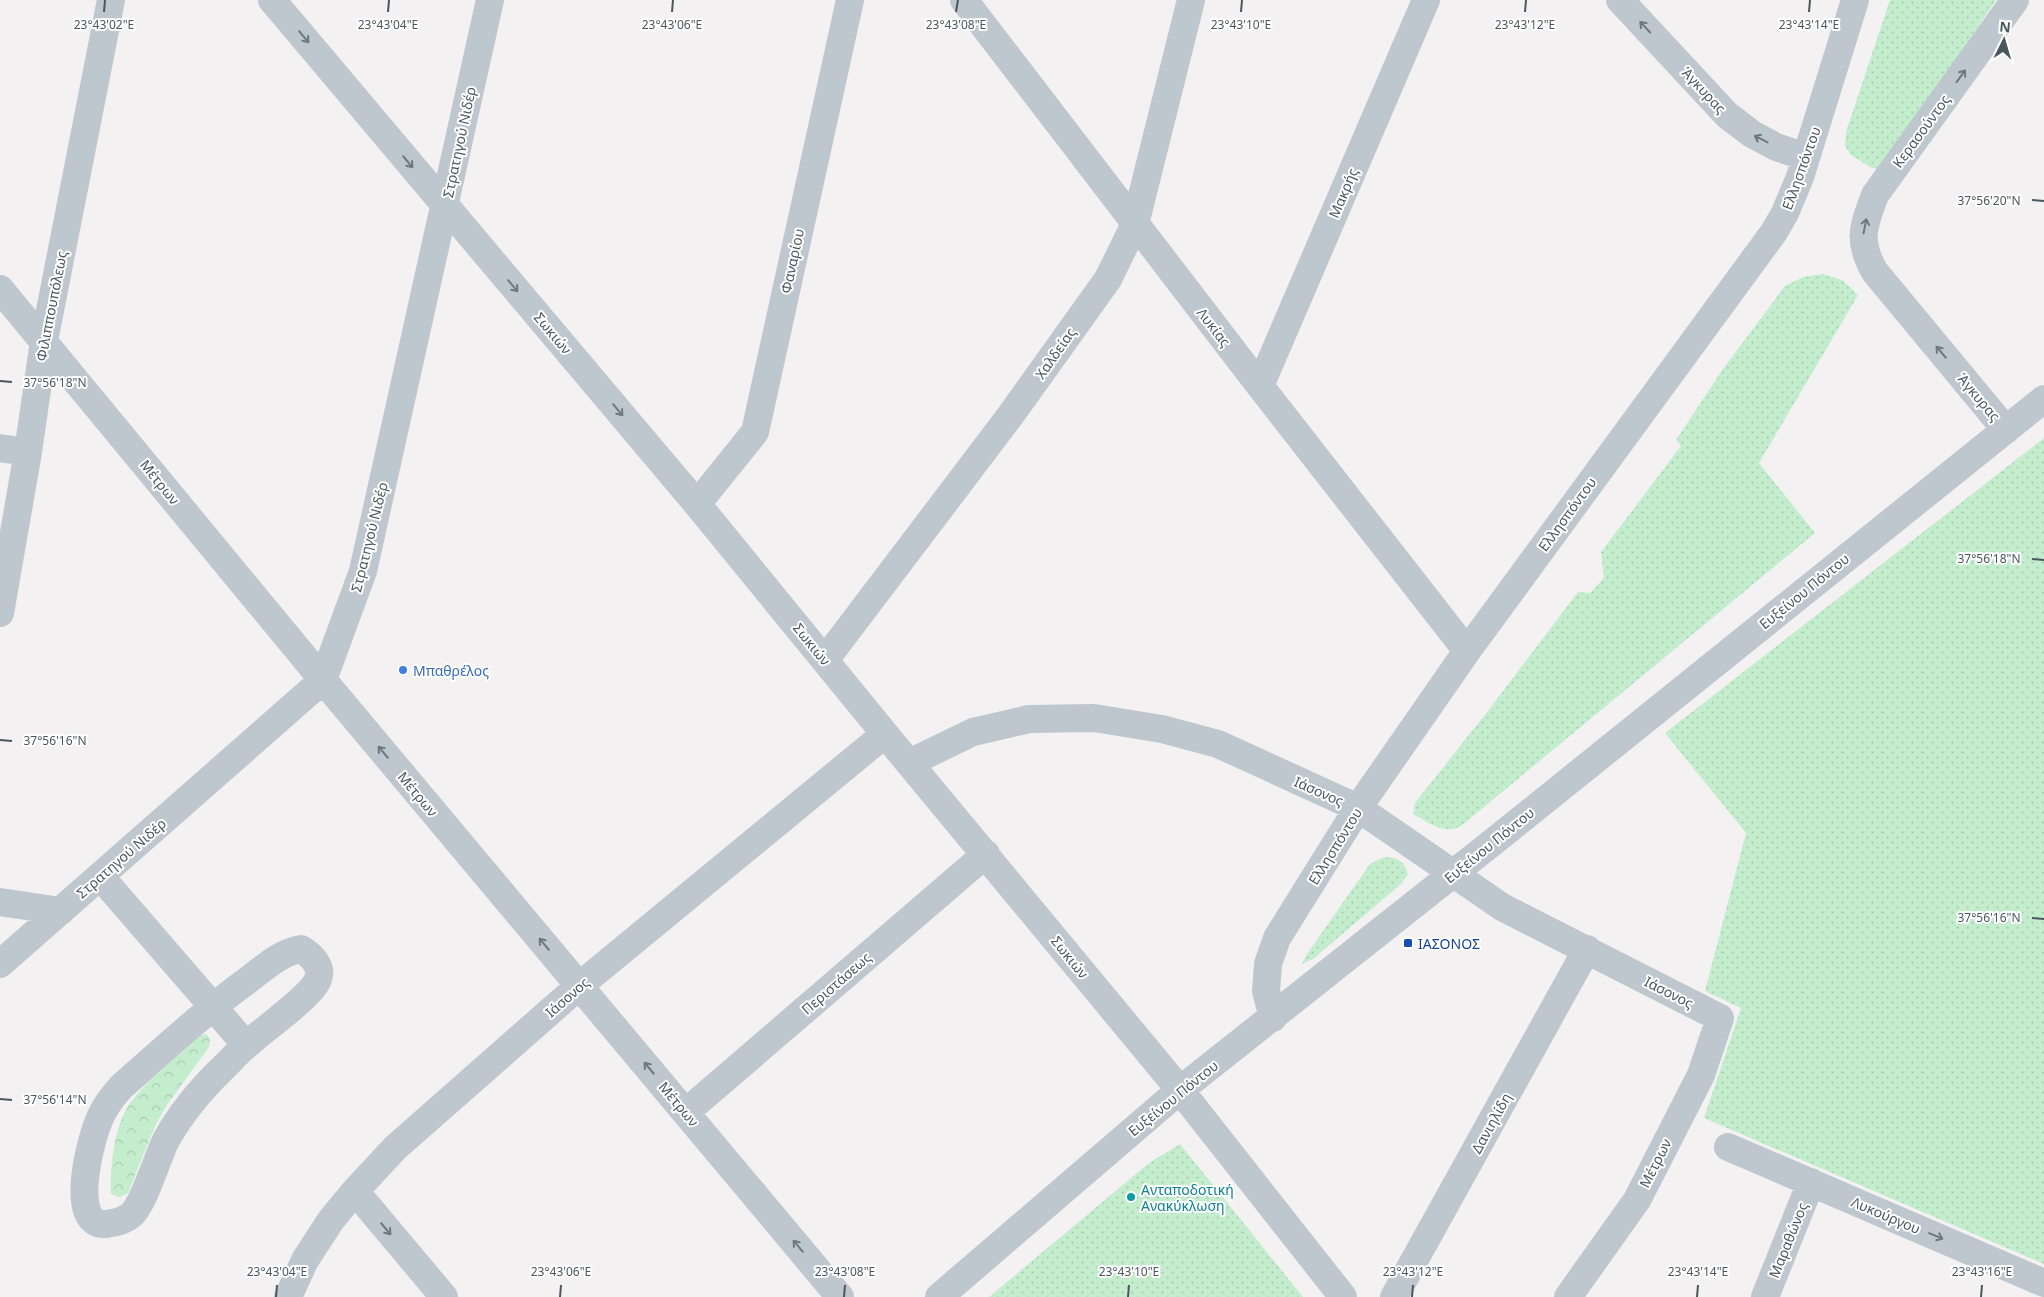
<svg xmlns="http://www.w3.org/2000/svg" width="2044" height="1297" viewBox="0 0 2044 1297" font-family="'Noto Sans',sans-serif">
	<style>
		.grass { fill: url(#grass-dots) }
		.forest { fill: url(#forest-crowns) }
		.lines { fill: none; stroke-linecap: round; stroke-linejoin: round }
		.minor { stroke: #bec7cd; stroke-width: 28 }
		.oneway { stroke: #6d797f }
		.ticks { fill: none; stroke: #4a575e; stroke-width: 2 }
		.shop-dot { fill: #3f7fe0; stroke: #fff; stroke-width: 2 }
		.transit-dot { fill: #1a4fb4; stroke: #fff; stroke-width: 2 }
		.culture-dot { fill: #0f9aa8; stroke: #fff; stroke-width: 2 }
		.labels { text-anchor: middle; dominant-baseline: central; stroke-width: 4; stroke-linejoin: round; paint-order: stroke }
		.street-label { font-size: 14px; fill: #4a575e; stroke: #fff }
		.shop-label { font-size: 14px; fill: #366cbe; stroke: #fff; text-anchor: start }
		.transit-label { font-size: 14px; fill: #164399; stroke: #fff; text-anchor: start }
		.culture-label { font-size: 14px; fill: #0d838f; stroke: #fff; text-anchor: start }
		.ticks-label { font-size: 12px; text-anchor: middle; fill: #4a575e; stroke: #fff; stroke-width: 4; stroke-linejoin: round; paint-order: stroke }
	</style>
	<defs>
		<pattern id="grass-dots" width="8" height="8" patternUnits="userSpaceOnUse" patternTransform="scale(1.25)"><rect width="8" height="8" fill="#c3edcd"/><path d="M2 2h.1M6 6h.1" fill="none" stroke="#a9cdb2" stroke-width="1.8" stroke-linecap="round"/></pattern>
		<pattern id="forest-crowns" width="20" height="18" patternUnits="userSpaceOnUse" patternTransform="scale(1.25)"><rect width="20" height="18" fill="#c3edcd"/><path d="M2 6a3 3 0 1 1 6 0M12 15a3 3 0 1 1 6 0" fill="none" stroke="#a9cdb2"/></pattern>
	</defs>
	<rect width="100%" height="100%" fill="#f3f1f2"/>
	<!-- grass -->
	<path class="grass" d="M1890 0H1996L1885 165 1877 169 1870 167 1851 155 1845 146 1846 132Z
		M1823 274 1842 280 1858 295 1759 463 1815 533 1461 826C1444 836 1429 822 1413 814L1415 803 1488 711 1578 592 1590 593 1604 578 1601 552 1681 446 1676 440 1723 369 1785 286 1803 277Z
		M2044 438V1264L1704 1118 1741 1008 1705 991 1746 833 1665 733Z
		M1384 857C1398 858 1404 860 1408 874L1401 884 1313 959 1302 964 1307 954 1370 864Z
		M1180 1144 1303 1297H989L1149 1163Z"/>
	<!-- forest -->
	<path class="forest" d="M207 1034 210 1040 209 1047 167 1105 154 1128 128 1193 120 1197 111 1194C110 1167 114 1124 131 1102 149 1078 178 1056 201 1035Z"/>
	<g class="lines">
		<!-- minor -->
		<path class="minor" d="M272 0 697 504 885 734 1180 1090 1343 1297
			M964 0 1260 386 1467 651
			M1620 0 1727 115 1752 134 1776 147 1806 157
			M0 289 323 680 840 1297
			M1260 386 1426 0
			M2006 430 1875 272C1857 241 1863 227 1875 195L2015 0
			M0 448 28 452
			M697 504 755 432 850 0
			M0 613 28 452 44 341 111 0
			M825 660 1010 416 1108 279 1135 224 1191 0
			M909 763 973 732 1029 719 1094 718 1162 729 1218 744 1358 808 1502 907 1720 1018 1701 1075 1637 1200 1568 1297
			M100 876 246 1045
			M0 902 61 911
			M301 949C311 955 323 966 318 979 313 995 263 1030 249 1043 240 1050 232 1059 224 1067 202 1088 181 1113 166 1140 157 1158 144 1204 131 1215 124 1221 115 1223 106 1224 67 1227 91 1137 100 1118 105 1106 112 1097 121 1087 163 1050 203 1013 248 980 264 968 281 952 301 949Z
			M0 964 323 680 363 571 490 0
			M1273 1018 1266 991 1268 964 1277 938 1358 808 1467 651 1774 232 1785 213 1800 177 1855 0
			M686 1112 986 854
			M1728 1147 2044 1283
			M355 1191 444 1297
			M288 1297 305 1260 331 1220 355 1191 395 1148 579 986 885 734
			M939 1297 1180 1090 1498 838 2044 399
			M1394 1297 1587 949
			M1765 1297 1811 1182"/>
	</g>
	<!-- one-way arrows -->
	<defs><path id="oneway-shaft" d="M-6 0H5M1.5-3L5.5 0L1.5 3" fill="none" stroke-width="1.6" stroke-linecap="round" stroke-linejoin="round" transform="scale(1.25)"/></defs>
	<g class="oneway">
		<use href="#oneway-shaft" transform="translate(1645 27) rotate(-133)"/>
		<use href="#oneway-shaft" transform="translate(304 37) rotate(50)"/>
		<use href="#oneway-shaft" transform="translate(1961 76) rotate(-54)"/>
		<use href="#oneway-shaft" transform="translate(1761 139) rotate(-153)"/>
		<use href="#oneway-shaft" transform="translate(408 162) rotate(50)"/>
		<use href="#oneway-shaft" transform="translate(1865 226) rotate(-79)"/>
		<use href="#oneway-shaft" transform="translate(513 286) rotate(50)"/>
		<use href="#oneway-shaft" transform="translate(1941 352) rotate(-130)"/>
		<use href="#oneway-shaft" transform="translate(618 410) rotate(50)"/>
		<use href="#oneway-shaft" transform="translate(383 752) rotate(-130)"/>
		<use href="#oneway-shaft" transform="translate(544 944) rotate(-130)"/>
		<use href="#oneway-shaft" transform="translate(649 1068) rotate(-130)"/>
		<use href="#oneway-shaft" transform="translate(386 1229) rotate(50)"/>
		<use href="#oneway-shaft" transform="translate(1936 1236) rotate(23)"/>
		<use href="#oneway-shaft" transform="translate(798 1246) rotate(-130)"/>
	</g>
	<!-- ticks -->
	<path class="ticks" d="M104 12 105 0M388 12 389 0M672 12 673 0M956 12 958 0M1241 12 1242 0M1525 12 1526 0M1809 12 1810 0M2032 200 2044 201M0 381 12 382M2032 559 2044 560M0 740 12 741M2032 918 2044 919M0 1099 12 1100M276 1297 277 1285M560 1297 561 1285M844 1297 845 1285M1128 1297 1129 1285M1412 1297 1413 1285M1697 1297 1698 1285M1981 1297 1982 1285"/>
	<!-- markers -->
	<circle class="shop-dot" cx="403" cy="670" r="5"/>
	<rect class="transit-dot" x="1403" y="938" width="10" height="10" rx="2.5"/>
	<circle class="culture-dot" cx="1131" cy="1197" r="5"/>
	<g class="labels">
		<!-- street labels -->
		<g class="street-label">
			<text transform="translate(1704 90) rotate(47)">Άγκυρας</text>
			<text transform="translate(1921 131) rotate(-54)">Κερασούντος</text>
			<text transform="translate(459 142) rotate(-78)">Στρατηγού Νιδέρ</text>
			<text transform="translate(1801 168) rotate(-70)">Ελλησπόντου</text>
			<text transform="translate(1343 193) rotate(-67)">Μακρής</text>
			<text transform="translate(792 261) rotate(-78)">Φαναρίου</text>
			<text transform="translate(51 306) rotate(-79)">Φιλιππουπόλεως</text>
			<text transform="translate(1214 327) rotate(52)">Λυκίας</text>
			<text transform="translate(553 333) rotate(50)">Σωκιών</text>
			<text transform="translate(1055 353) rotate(-55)">Χαλδείας</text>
			<text transform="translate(1979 397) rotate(50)">Άγκυρας</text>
			<text transform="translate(160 482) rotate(51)">Μέτρων</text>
			<text transform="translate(1567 514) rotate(-54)">Ελλησπόντου</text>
			<text transform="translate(369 537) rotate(-76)">Στρατηγού Νιδέρ</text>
			<text transform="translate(1804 591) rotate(-39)">Ευξείνου Πόντου</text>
			<text transform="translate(812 644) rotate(51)">Σωκιών</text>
			<text transform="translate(1319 791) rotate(24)">Ιάσονος</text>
			<text transform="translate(418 794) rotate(50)">Μέτρων</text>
			<text transform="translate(1489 845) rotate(-39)">Ευξείνου Πόντου</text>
			<text transform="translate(1335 846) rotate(-58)">Ελλησπόντου</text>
			<text transform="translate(121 858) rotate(-41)">Στρατηγού Νιδέρ</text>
			<text transform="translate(1070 957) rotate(51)">Σωκιών</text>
			<text transform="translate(836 983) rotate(-41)">Περιστάσεως</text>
			<text transform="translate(1669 992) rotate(27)">Ιάσονος</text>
			<text transform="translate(567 997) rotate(-41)">Ιάσονος</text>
			<text transform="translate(1173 1098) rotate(-39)">Ευξείνου Πόντου</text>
			<text transform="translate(679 1104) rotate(50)">Μέτρων</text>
			<text transform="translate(1491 1123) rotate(-61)">Δανιηλίδη</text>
			<text transform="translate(1655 1163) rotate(-63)">Μέτρων</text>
			<text transform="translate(1886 1215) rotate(23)">Λυκούργου</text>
			<text transform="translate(1788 1240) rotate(-68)">Μαραθώνος</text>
		</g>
		<!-- shop labels -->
		<g class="shop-label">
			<text x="413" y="670">Μπαθρέλος</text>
		</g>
		<!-- transit labels -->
		<g class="transit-label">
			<text x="1418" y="943">ΙΑΣΟΝΟΣ</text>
		</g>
		<!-- culture labels -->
		<g class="culture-label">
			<text x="1141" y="1189">Ανταποδοτική<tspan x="1141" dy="16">Ανακύκλωση</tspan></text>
		</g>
	</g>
	<g class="ticks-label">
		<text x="104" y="29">23°43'02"E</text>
		<text x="388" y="29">23°43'04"E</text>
		<text x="672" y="29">23°43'06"E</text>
		<text x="956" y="29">23°43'08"E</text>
		<text x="1241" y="29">23°43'10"E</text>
		<text x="1525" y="29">23°43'12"E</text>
		<text x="1809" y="29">23°43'14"E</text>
		<text x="1989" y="205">37°56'20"N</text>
		<text x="55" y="387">37°56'18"N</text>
		<text x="1989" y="563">37°56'18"N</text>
		<text x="55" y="745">37°56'16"N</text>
		<text x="1989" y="922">37°56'16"N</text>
		<text x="55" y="1104">37°56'14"N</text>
		<text x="277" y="1276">23°43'04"E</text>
		<text x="561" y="1276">23°43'06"E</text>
		<text x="845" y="1276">23°43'08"E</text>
		<text x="1129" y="1276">23°43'10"E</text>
		<text x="1413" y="1276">23°43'12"E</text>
		<text x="1698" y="1276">23°43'14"E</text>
		<text x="1982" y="1276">23°43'16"E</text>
	</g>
	<!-- north arrow -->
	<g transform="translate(2004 40) rotate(5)" stroke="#ffffff" stroke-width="4" paint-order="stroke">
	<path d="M0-4L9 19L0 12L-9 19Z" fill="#4a575e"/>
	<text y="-8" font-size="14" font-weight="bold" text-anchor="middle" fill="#4a575e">N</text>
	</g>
</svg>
